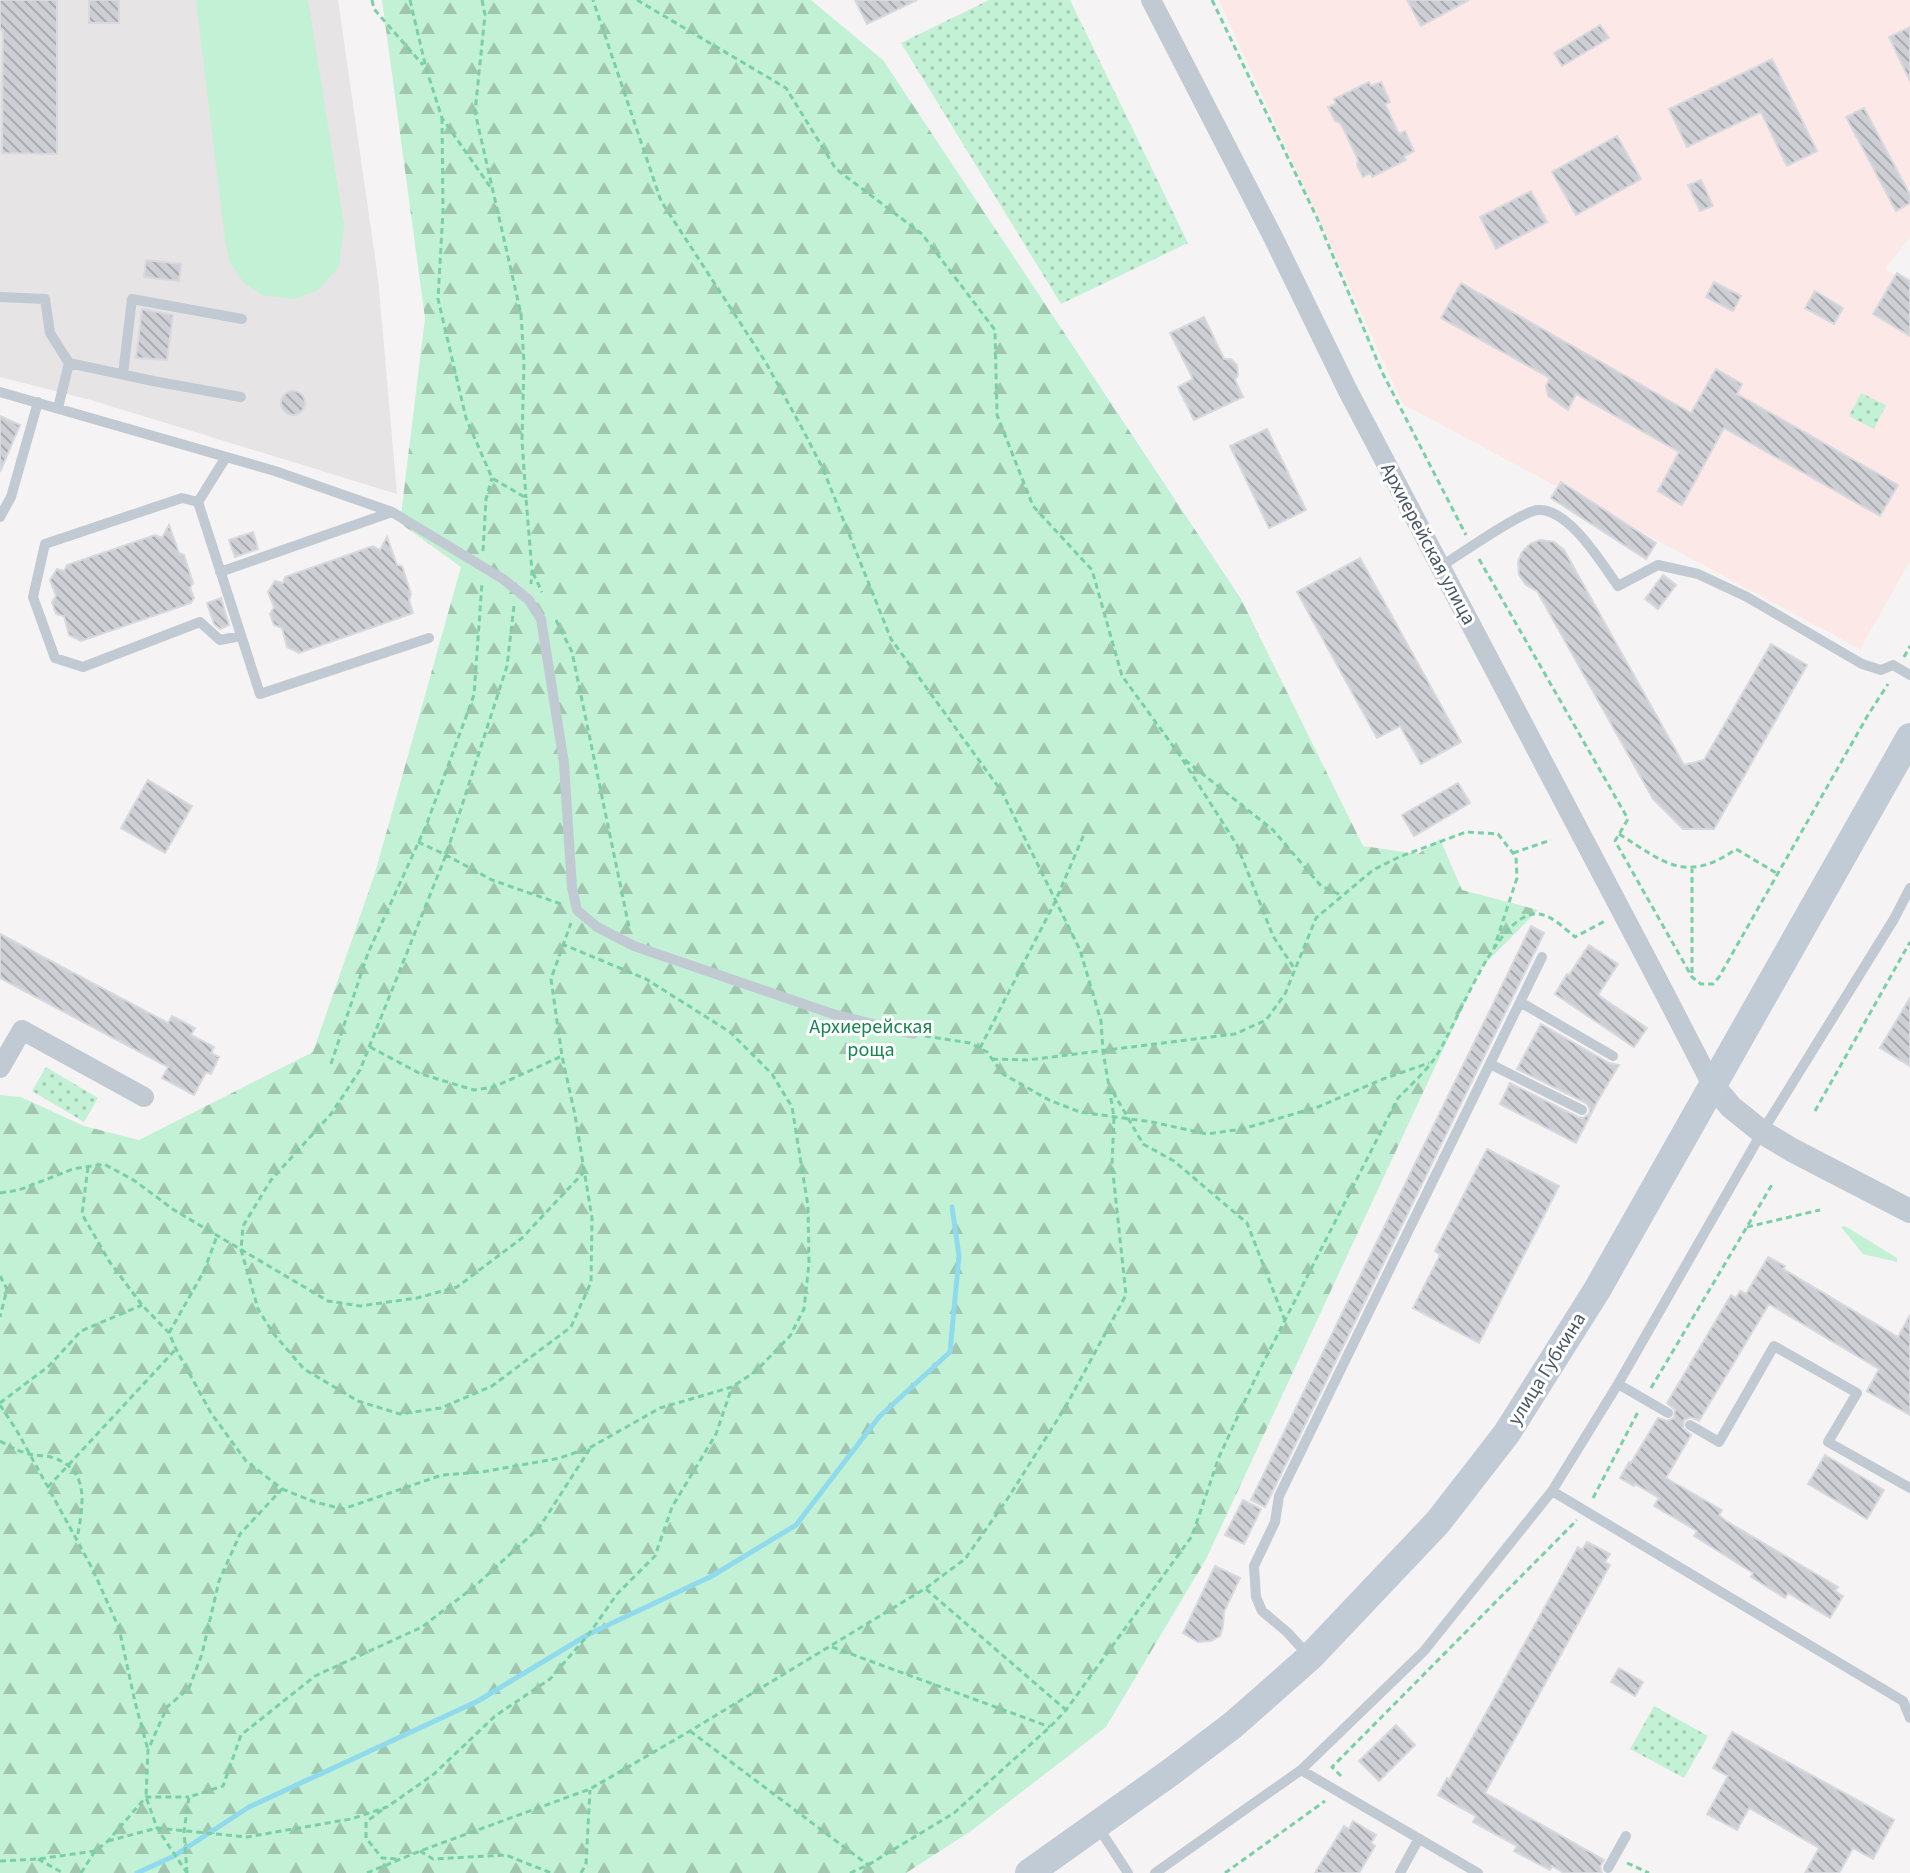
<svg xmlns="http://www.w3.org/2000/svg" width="1910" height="1873" viewBox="0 0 1910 1873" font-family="'Source Sans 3',sans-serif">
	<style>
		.education { fill: #e6e4e5 }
		.medical { fill: #fce8e6 }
		.grass { fill: #c3f1d5 }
		.forest { fill: url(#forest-firs) }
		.park { fill: url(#park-dots) }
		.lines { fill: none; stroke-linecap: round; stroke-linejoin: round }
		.stream { stroke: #90daee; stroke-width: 5 }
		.building { fill: url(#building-back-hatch); stroke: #d7d9de; stroke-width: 2 }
		.path { stroke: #7ad0a6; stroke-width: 3; stroke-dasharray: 6 4; stroke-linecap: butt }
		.service { stroke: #c1cad2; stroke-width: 10 }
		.minor { stroke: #c1cad2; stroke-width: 20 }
		.tertiary { stroke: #c1cad2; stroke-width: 24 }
		.secondary { stroke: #c1cbd6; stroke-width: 28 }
		.labels { text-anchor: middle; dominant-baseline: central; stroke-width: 6; stroke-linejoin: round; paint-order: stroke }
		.street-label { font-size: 20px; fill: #4a5661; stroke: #fff }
		.park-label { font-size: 20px; fill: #17864f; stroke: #fff }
	</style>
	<defs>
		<pattern id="forest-firs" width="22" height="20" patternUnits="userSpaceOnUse" patternTransform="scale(2)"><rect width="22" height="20" fill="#c3f1d5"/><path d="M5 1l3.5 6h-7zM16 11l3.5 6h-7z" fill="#a0c6b0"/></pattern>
		<pattern id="park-dots" width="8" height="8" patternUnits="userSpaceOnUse" patternTransform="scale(2)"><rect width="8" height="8" fill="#c3f1d5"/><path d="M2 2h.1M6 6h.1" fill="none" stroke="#a0c6b0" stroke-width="1.8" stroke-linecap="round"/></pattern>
		<pattern id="building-back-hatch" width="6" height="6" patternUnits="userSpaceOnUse" patternTransform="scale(2)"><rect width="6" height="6" fill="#cdcfd5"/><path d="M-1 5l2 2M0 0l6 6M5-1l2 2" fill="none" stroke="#a8abb0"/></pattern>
	</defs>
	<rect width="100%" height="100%" fill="#f5f3f3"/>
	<!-- education -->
	<path class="education" d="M0 0H338L378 278 397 494 91 400 0 377Z"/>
	<!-- medical -->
	<path class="medical" d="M1219 0H1910V237L1885 269 1910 285V561L1860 649 1403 404Z"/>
	<!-- grass -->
	<path class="grass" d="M196 0H308L344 225 339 267 318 290 295 299 262 295 243 282 230 263 225 240Z
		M1845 1226 1897 1258V1262L1863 1254 1841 1227Z"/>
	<!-- forest -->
	<path class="forest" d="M382 0H811L883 60 1241 599 1363 846 1418 854 1440 839 1462 890 1538 910 1481 968 1206 1559 1106 1727 971 1831 906 1873H0V1095L21 1097 84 1126 139 1140 313 1052 375 873 461 567 400 523 425 318Z"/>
	<!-- park -->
	<path class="park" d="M989 0H1070L1188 243 1061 304 901 43Z
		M1861 393 1886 405 1874 429 1849 416Z
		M46 1067 98 1098 84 1122 32 1091Z
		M1654 1706 1708 1736 1684 1778 1630 1749Z"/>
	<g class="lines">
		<!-- stream -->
		<path class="stream" d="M137 1873 174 1856 249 1807 478 1701 589 1634 712 1576 796 1525 879 1417 950 1352 959 1256 952 1207"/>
	</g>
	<!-- building -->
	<path class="building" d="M0 0H57V154L2 153 3 30H0Z
		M89 0H119V23H89Z
		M855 0H917L867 24Z
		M1407 0H1469L1421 26Z
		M1600 25 1609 38 1562 66 1554 53Z
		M1910 27V81L1889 37Z
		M1772 59 1817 151 1787 166 1761 112 1687 147 1669 109Z
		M1369 82 1371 86 1381 82 1390 102 1385 104 1399 134 1405 131 1414 151 1404 156 1406 160 1372 177 1371 173 1363 177 1357 165 1358 160 1345 132 1340 123 1335 121 1328 107 1336 104 1334 99Z
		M1864 108 1910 195V203L1896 211 1846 117Z
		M1617 136 1641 179 1576 215 1552 172Z
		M1701 180 1713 206 1700 211 1688 185Z
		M1531 191 1547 222 1496 249 1480 217Z
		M146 260 181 264 179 281 144 277Z
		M1897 273 1910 281V336L1873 314Z
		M1714 282 1741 296 1733 311 1706 297Z
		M1461 283 1691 413 1716 369 1742 384 1737 394 1898 485 1880 516 1724 428 1682 505 1658 491 1679 452 1576 394 1568 410 1548 396 1546 386 1550 378 1441 318Z
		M1815 291 1843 308 1834 324 1805 308Z
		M142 309 173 315 167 360 136 358Z
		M1204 317 1224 359H1231L1237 365 1238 375 1235 380 1243 397 1194 420 1178 387 1193 379 1170 333Z
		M281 403a12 12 0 1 1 24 0a12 12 0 1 1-24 0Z
		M0 416 20 425 0 472Z
		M1267 429 1306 510 1269 528 1230 446Z
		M1561 482 1656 543 1646 559 1551 498Z
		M169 525 179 553 184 555 193 583 190 588 194 598 191 603 81 641 69 635 64 616 56 614 52 602 56 596 50 580 57 569 64 571 67 565 155 535 162 538Z
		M253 532 258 549 235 557 229 540Z
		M387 537 397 565 402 566 411 594 409 600 413 613 299 653 287 647 282 628 274 625 270 614 274 607 268 592 275 581 283 583 285 577 373 546 380 550Z
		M1540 540 1554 542 1564 550 1684 765 1704 760 1771 644 1807 665 1714 829H1683L1653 799 1537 591 1526 585 1519 575 1518 562 1522 552 1530 544Z
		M1360 558 1461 742 1421 764 1400 726 1377 738 1297 592Z
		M1663 575 1676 585 1658 609 1645 599Z
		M221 598 229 625 220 629 214 624 207 603Z
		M148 780 192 806 165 853 121 828Z
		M1458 783 1470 803 1414 836 1402 815Z
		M1531 926 1544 933 1265 1507 1251 1500Z
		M0 934 168 1023 172 1016 195 1028 191 1035 214 1047 211 1053 219 1057 211 1074 206 1072 194 1095 162 1078 168 1067 0 978Z
		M1589 945 1618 964 1598 995 1647 1028 1634 1047 1555 994 1567 974 1569 975Z
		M1910 998V1066L1880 1048Z
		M1541 1024 1609 1063 1619 1065 1597 1102 1576 1143 1500 1104 1510 1083 1578 1117 1583 1118 1589 1114 1590 1109 1586 1103 1517 1069Z
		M1487 1149 1559 1186 1479 1343 1413 1308 1440 1255 1435 1251Z
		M1768 1257 1785 1266 1783 1269 1898 1337 1910 1315V1415L1867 1391 1879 1369 1769 1304 1699 1421 1691 1417 1684 1420 1683 1428 1691 1435 1666 1478 1722 1510 1719 1515 1726 1521 1838 1587 1835 1591 1843 1596 1830 1618 1788 1593 1785 1598 1751 1577 1753 1573 1694 1536 1697 1531 1654 1506 1659 1498 1635 1484 1634 1486 1620 1478 1629 1462 1631 1463 1658 1418 1667 1421 1674 1418 1675 1410 1667 1403 1731 1295 1736 1298 1740 1291 1746 1294Z
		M1825 1455 1884 1490 1867 1519 1808 1484Z
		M1243 1500 1261 1509 1244 1544 1225 1535Z
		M1587 1542 1610 1554 1605 1562 1610 1565 1485 1793 1604 1860 1600 1867 1602 1873H1564L1552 1866 1550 1870 1514 1851 1517 1846 1473 1822 1476 1816 1438 1795 1447 1778 1449 1780 1578 1547 1582 1550Z
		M1215 1566 1240 1578 1224 1612 1223 1626 1220 1636 1211 1641 1198 1642 1183 1633Z
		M1619 1668 1643 1682 1635 1696 1611 1682Z
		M1396 1725 1415 1745 1379 1781 1359 1761Z
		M1732 1732 1894 1820 1873 1859 1853 1848 1839 1873H1805L1819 1848 1749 1808 1737 1830 1707 1814 1728 1776 1713 1768Z
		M1353 1821 1376 1835 1371 1843 1375 1846 1359 1873H1315L1344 1826 1349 1829Z"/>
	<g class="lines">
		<!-- path -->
		<path class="path" d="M372 0 374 9 423 65
			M410 0 426 68 442 118 491 188
			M482 0 485 15 475 112 521 314 524 363 522 440 526 498
			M637 0 786 88 836 169 922 234 995 330 997 415 1033 506 1092 570 1122 676 1181 757 1237 845 1273 936 1294 968
			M1212 0 1317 218 1382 372 1466 535
			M442 118 443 211 438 299 466 418 492 478 526 498 532 571 531 584
			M483 551 486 499 492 478
			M1479 559 1628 819 1615 841 1692 977 1701 984H1713L1719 977 1868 715 1888 684
			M533 573 542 592
			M514 606 507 666 446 855 360 1070 331 1114 271 1180 243 1226 241 1250 249 1277 258 1309 273 1333 304 1369 358 1401 400 1414 441 1408 492 1386 571 1327 591 1282 592 1218 575 1115 562 1056 551 979 571 923
			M556 620 572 652 629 927
			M1904 657 1910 646
			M1185 760 1273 830 1321 886 1341 895
			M1619 834C1665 863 1686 884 1736 849L1778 874
			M418 842 446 855 492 880 561 904
			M1513 853 1551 840
			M1692 973V869
			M925 1036 970 1043 987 1052 1003 1074 1049 1100 1080 1112 1152 1122 1207 1134 1242 1129 1318 1107 1383 1079 1429 1063
			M370 1047 421 1074 474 1090 494 1087 562 1056
			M980 1048 1055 902 1085 832
			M992 1059 1027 1060 1235 1034 1266 1020 1285 994 1316 918 1373 870 1399 857 1466 832 1498 834 1516 857 1517 878 1494 948
			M331 1064 368 953 426 826 474 695 482 583
			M1113 1092 1143 1144 1174 1161 1247 1223 1285 1321
			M1815 1111 1910 942
			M88 1167 82 1214 109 1261 142 1305 169 1333 176 1349 211 1413 246 1461 282 1489 240 1534 219 1581 202 1654 189 1688 167 1707 148 1750 146 1797 157 1828 187 1873
			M0 1193 19 1190 73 1169 104 1164 135 1181 174 1210 328 1301 360 1306 417 1298 457 1287 522 1238 584 1172
			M1747 1227 1820 1210
			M0 1276 7 1289 0 1317
			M169 1333 204 1271 217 1236
			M1651 1388 1773 1183
			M0 1403 49 1366 81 1331 142 1305
			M0 1405 17 1431 61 1511 92 1568 119 1628 135 1702 148 1750
			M0 1441C9 1446 18 1451 29 1454 37 1456 46 1455 54 1458 92 1471 82 1509 77 1539
			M48 1487 176 1349
			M282 1489 315 1502 343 1509 442 1475 482 1472 560 1458 591 1447 660 1408 732 1387 756 1371 790 1336 804 1309 809 1263 808 1206 792 1107 772 1074 730 1032 646 979 562 944
			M1593 1498 1638 1412
			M926 1589 1066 1710
			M832 1647 1050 1727
			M690 1731 868 1865
			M1341 1776 1332 1767 1577 1520
			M382 1810 366 1822V1838L382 1858 397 1859
			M108 1841 157 1828 247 1837 351 1819 387 1807 434 1774 495 1716 550 1679 589 1634 617 1594 655 1556 672 1507 716 1434 732 1387
			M420 1851 433 1859 506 1855 551 1873
			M38 1859 63 1873
			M0 1861 38 1859 95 1851
			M1627 1863 1649 1873
			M81 1873 95 1851 108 1841 146 1797H189
			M187 1873 184 1831 189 1797 223 1786 241 1735 315 1676 422 1627 474 1587 539 1528 591 1447
			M367 1873 420 1851 590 1789 690 1731 926 1588 965 1559 1008 1498 1066 1406 1126 1295 1112 1164 1114 1117 1103 1051 1101 1021 1080 950 1002 792 891 639 823 469 803 430 765 361 661 201 593 0
			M581 1873 586 1864 590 1790
			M850 1873 868 1865 954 1813 1050 1727 1066 1710 1192 1536 1219 1457 1255 1379 1398 1098C1409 1087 1422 1075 1432 1062 1455 1033 1495 911 1538 914 1552 915 1565 929 1575 937L1605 921
			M1225 1873 1325 1801"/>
		<!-- service -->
		<path class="service" d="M0 297 45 299 50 333 69 363 153 381 241 397
			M123 374 132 299 242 319
			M0 392 275 471 392 512 503 579 529 600 541 619 564 763 572 888 577 910 597 927 634 946 833 1014 913 1034
			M58 408 69 363
			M226 457 198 502 260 694 429 638
			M198 502 182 498 45 544 33 597 55 658 83 667 200 622 220 640 241 636
			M0 517 11 497 38 402
			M1440 567C1459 555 1521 511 1538 510 1569 508 1602 564 1618 586L1658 565 1698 574 1747 597 1862 664 1881 670 1893 665 1910 675
			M220 572 392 512
			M1520 1002 1613 1056
			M1490 1064 1582 1110
			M1618 1384 1668 1413
			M1690 1425 1719 1442 1774 1346 1857 1393 1828 1442 1910 1488
			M1552 1491 1903 1701 1910 1718
			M1309 1656 1287 1632 1262 1611 1256 1597 1254 1566 1275 1522 1279 1496 1542 957
			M1301 1770 1478 1873
			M1098 1827 1128 1873
			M1608 1868 1626 1836
			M1155 1873 1301 1770 1424 1651 1552 1491 1618 1384 1762 1132 1894 919 1910 888
			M1400 1873 1418 1840"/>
		<!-- minor -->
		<path class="minor" d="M1151 0 1274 239 1348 391 1665 994 1712 1085
			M0 1068 22 1030 144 1097"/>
		<!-- tertiary -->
		<path class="tertiary" d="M1712 1085 1731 1107 1762 1132 1792 1150 1910 1211"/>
		<!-- secondary -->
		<path class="secondary" d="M1029 1873 1171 1772 1233 1725 1310 1657 1438 1522 1507 1433 1597 1290 1910 737"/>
	</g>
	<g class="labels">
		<!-- street labels -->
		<g class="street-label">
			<text transform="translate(1428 544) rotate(62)">Архиерейская улица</text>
			<text transform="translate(1547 1369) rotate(-58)">улица Губкина</text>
		</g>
		<!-- park labels -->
		<g class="park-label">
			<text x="871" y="1027">Архиерейская<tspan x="871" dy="23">роща</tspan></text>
		</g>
	</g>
</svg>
